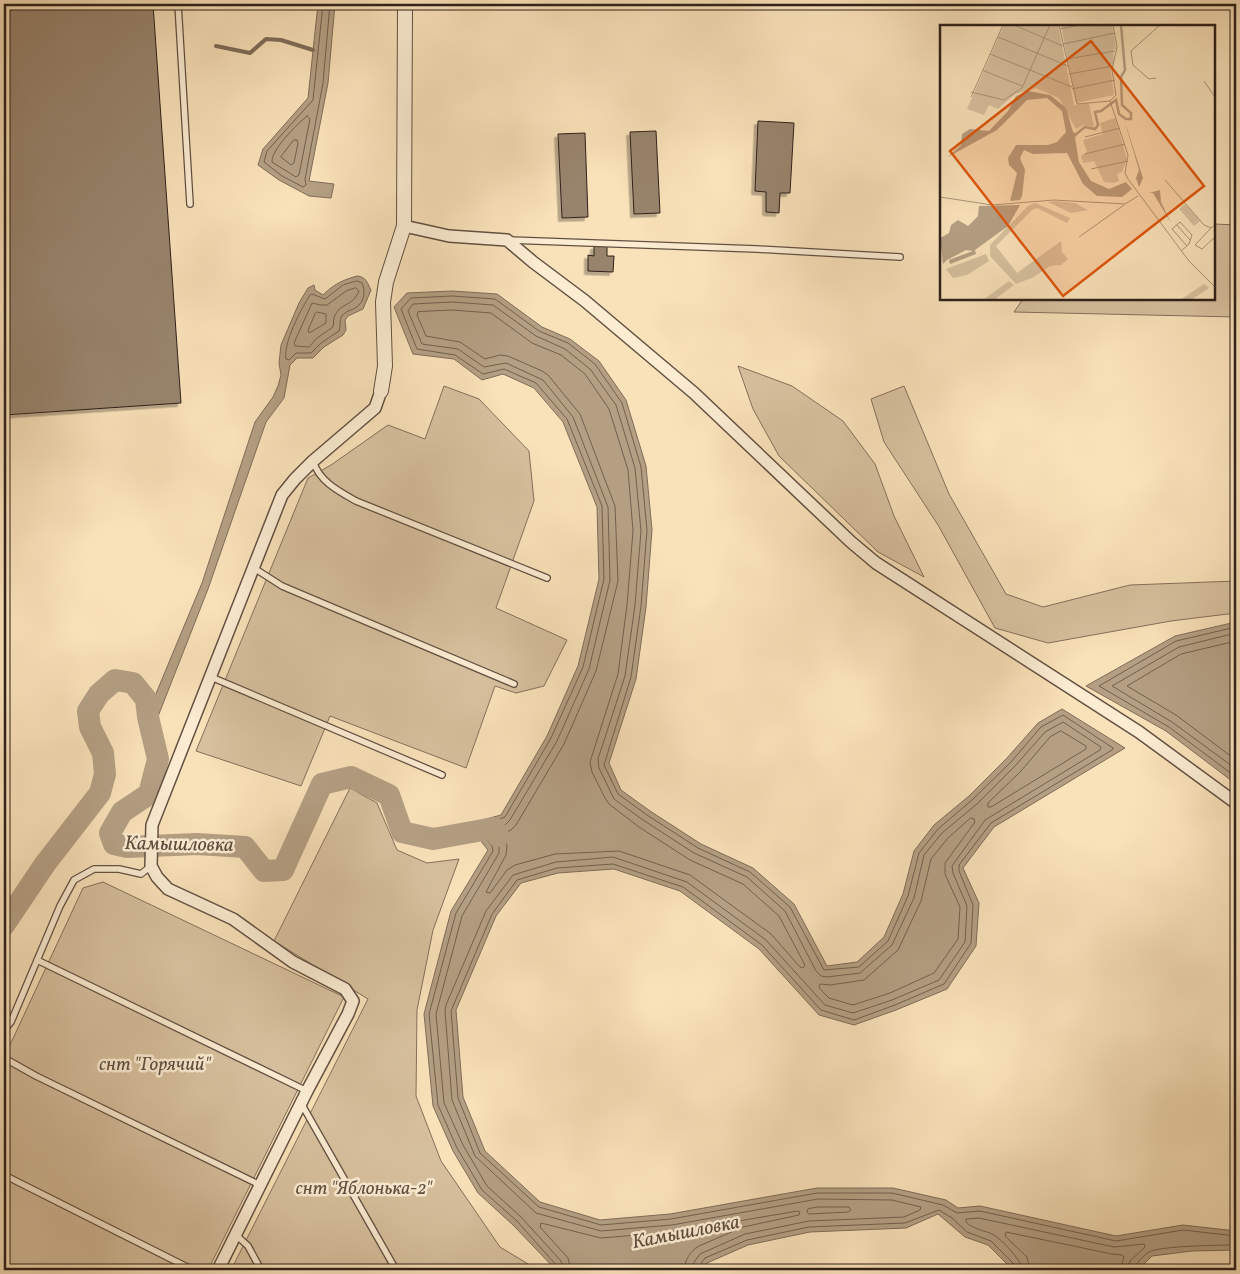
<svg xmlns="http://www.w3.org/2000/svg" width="1240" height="1274" viewBox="0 0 1240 1274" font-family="Vollkorn,serif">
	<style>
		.green { fill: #d7c09e; stroke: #83705c }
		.water { fill: #b49f83; stroke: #7f6c59 }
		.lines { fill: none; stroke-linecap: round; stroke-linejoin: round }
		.shore { stroke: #72604e; stroke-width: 1 }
		.stream { stroke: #7f6c59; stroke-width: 4 }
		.river { stroke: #b49f83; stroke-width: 22 }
		.building { fill: #98846d; stroke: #2f201a; filter: url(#shadow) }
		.service-casing { stroke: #625042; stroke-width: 8 }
		.minor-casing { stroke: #625042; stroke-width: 14 }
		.tertiary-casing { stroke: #625042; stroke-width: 16 }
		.service { stroke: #fbecd2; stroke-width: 5.5 }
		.minor { stroke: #fbecd2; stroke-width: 11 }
		.tertiary { stroke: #fbecd2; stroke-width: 14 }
		.labels { text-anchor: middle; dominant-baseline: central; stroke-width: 5; stroke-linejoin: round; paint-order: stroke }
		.park-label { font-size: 19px; font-style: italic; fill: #615042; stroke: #fbecd2 }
		.water-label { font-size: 20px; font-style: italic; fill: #5e4c3f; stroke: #fbecd2 }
		.inset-river { fill: none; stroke: #b49f83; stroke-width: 2.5 }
		.inset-road { fill: none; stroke: #a89479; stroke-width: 1 }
		.view { fill: #df560d; fill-opacity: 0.15; stroke: #df560d; stroke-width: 2.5 }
		.inset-edge { fill: none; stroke: #2f201a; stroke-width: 2.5 }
	</style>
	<defs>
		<filter id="shadow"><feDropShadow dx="-3.5" dy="3.5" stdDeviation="0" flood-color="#0004"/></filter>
	</defs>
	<rect width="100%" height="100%" fill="#f9e1b9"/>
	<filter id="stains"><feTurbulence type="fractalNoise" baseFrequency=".004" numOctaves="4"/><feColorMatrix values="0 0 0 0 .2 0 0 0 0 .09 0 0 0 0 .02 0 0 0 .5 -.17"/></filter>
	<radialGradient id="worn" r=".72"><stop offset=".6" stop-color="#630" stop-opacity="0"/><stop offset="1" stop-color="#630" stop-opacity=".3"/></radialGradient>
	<!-- green -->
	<path class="green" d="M1214 224 1236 225V317L1014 312 1023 299H1214Z
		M738 366 792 386 843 421 875 464 894 516 924 577 878 552 779 456 753 409Z
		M444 386 479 399 529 451 534 501 496 608 567 640 544 686 516 693 495 686 466 768 330 716 301 786 196 751 308 478 331 465 388 425 425 439Z
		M904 386 949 494 1006 594 1043 607 1130 585 1236 581V613L1171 621 1048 643 995 628 938 525 884 442 871 399Z
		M350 788 377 803 397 850 427 863 459 859 433 930 417 1010 416 1096 441 1161 500 1247 538 1270H231L368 999 274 941Z
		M103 882 344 997 208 1270H4V1058L83 888Z"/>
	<!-- water -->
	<path class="water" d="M318 4H335L328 83 309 181 334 184 331 198 309 196 279 180 258 165 263 149 308 98Z
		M357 276C366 277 367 282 371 290L363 309 348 316 345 320 346 330 343 335 324 347 313 358H297L290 365 284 398 266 422 208 589 157 719 148 730 145 720 202 583 255 422 273 397 278 386 281 375 279 363 281 345 299 303 308 288 314 285 315 290 323 295C334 284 343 280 357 276Z
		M452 291 497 294 542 327 570 339 599 361 626 400 646 466 652 530 646 607 636 679 609 763 621 790 650 811 701 844 753 868 794 904 827 966 857 962 884 937 903 894 914 851 934 825 969 796 1007 758 1038 723 1062 709 1125 748 994 827 963 868 979 903 976 946 947 989 896 1010 854 1025 819 1015 759 949 680 891 614 869 558 873 521 883 496 916 456 1010 463 1097 485 1151 540 1202 600 1220 670 1214 817 1188H893L946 1200 958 1208 980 1206 1116 1236 1183 1225 1236 1231V1250L1192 1251 1152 1256 1138 1270H1013L988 1245 965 1237 938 1214 906 1228 810 1232 748 1245 707 1263 702 1270H556L513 1225 478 1193 453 1151 433 1106 424 1014 451 911 488 850 473 831 471 823 501 815 547 736 578 666 599 579 597 507 563 422 534 388 503 374 482 380 454 359 413 354 394 307 407 293Z
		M1236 622V784L1166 731 1086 686 1175 636Z"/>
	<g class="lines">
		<!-- shore -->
		<path class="shore" d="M323 4 313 100 267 151 264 162 282 176 303 187 306 185 305 179 323 83 330 4
			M307 116 310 119 299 175 296 177 272 162C271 150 297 124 307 116Z
			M294 140H297L298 143 294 163 291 165 281 157Z
			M357 281 362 283C365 290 365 299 359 305 355 310 346 310 342 316 339 320 341 326 339 331L321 343 311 353H296L289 360 286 359C283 343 301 309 310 295L312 294 325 299 343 285Z
			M356 288 359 291C352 307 342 302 335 315 333 319 334 323 333 327L317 338 309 347 295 346 294 343 312 303 321 305H327L346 291Z
			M452 310 491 313 532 343 561 355 585 374 609 409 628 470 633 531 627 605 618 674 590 762 592 772 605 798 609 804 639 827 690 860 743 884 779 916 805 965 803 968 800 967 771 934 690 875 619 851 555 854 515 865 507 870 490 893 486 892 506 855 507 846 502 834 511 830 516 825 564 744 596 671 618 581 615 506 580 414 548 375 542 371 508 356 500 355 485 359 460 342 426 336 417 315 418 312Z
			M317 312 326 314V323L309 333 308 330 315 314Z
			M1236 627 1176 641 1099 686 1169 727 1236 777
			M1236 633 1179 647 1112 686 1172 722 1236 769
			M1236 641 1181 654 1127 686 1176 715 1236 760
			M1061 731 1086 746V749L991 807H988V803L1021 771 1050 737Z
			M971 818 974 819 975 822 945 863V874L960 907 958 939 934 973 890 993 853 1005 829 998 819 988 820 984 830 985 864 980 898 950 921 901 931 859 948 838Z
			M818 1207H849L851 1210 848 1212 809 1214 807 1212 808 1209Z
			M558 1270 556 1265 517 1221 482 1190 457 1148 438 1105 429 1014 456 913 493 851 492 846 478 827 505 817 551 738 583 667 604 579 602 506 567 419 536 383 504 369 483 374 455 355 417 349 401 309 411 298 452 296 495 299 539 331 568 343 595 364 622 403 641 467 647 530 641 606 631 677 604 765 618 794 647 815 698 848 750 872 790 907 824 970 859 967 888 941 908 896 919 853 938 829 972 800 1011 762 1041 727 1063 715 1113 748 1112 750 991 823 959 865V871L973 905 971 943 944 984 895 1005 854 1020 821 1010 762 945 683 887 613 864 557 868 517 880 492 914 451 1011 458 1098 480 1153 539 1207 601 1225 671 1219 817 1193H892L943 1205 957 1213 980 1211 1116 1241 1183 1230 1236 1236
			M564 1270 561 1261 521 1217 487 1186 463 1145 444 1103 436 1014 462 916 499 853V845L489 830 505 825 510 820 557 741 589 669 610 580 608 507 573 417 543 380 506 363 484 367 458 349 422 344 408 311 413 304 452 302 493 305 536 336 565 349 590 369 616 405 635 468 641 531 635 605 625 676 598 759 599 768 614 799 643 820 694 853 747 877 785 911 816 971 821 976 827 977 860 973 892 945 914 898 924 855 942 833 977 804 1015 766 1045 732 1063 722 1101 747 1100 750 985 820 952 866 953 873 967 906 965 942 939 980 892 1000 853 1013 825 1005 766 940 687 882 613 857 556 862 513 875 486 911 446 1005 445 1011 452 1100 475 1156 536 1213 601 1231 672 1225 818 1199 892 1200 921 1207 920 1210 904 1217 809 1221 745 1234 700 1254 693 1264 692 1270
			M571 1270 568 1258 540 1227 541 1223 601 1238 673 1232 798 1211 800 1212 799 1215 743 1227 699 1246C690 1251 685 1260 684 1270
			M698 1270 699 1266 705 1258 747 1240 809 1227 905 1223 939 1210 952 1218 967 1232 991 1241 1015 1265 1017 1270
			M1023 1270C1022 1261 1001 1238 992 1234 983 1230 973 1229 966 1222V1219L979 1218 1114 1247 1144 1244 1145 1247 1130 1261 1128 1270
			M1030 1270 1027 1257 1005 1236 1006 1232 1112 1254 1122 1255 1124 1257 1120 1270
			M1134 1270C1135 1264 1143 1256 1149 1252 1158 1246 1222 1245 1236 1245"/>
		<!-- stream -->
		<path class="stream" d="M216 46 250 53 266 39 281 40 313 50"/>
		<!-- river -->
		<path class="river" d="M4 925 45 864 100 793 105 774 103 753 90 727 88 711 99 694 115 680 133 683 146 699 148 717 158 759 149 794 122 812 110 833 114 844 127 847 197 844 245 847 264 871 283 870 322 784 351 777 389 795 402 832 433 839 494 828 498 836"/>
	</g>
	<!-- building -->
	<path class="building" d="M4 4H153L181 403 4 415Z
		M758 121 794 123 790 193H780L779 213 766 212V192L755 191Z
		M656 131 660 213 634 214 630 132Z
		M585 133 588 217 562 218 558 134Z
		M594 246H607V256H614L613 272 588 271V255L594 256Z"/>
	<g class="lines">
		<!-- service casing -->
		<g class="service-casing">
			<path id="service" d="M178 4 190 204
				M509 240 757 249 900 257
				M313 461C319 481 338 491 356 501L547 578
				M254 568 282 586 514 684
				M211 677 442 775
				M37 960 307 1091
				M4 1030 11 1022 60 906 74 880 94 869H119L141 874 151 866
				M4 1058 36 1076 260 1185
				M301 1103 396 1270
				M4 1175 193 1270
				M236 1235 248 1246 261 1270"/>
		</g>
		<!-- minor casing -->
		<g class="minor-casing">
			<path id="minor" d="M404 226 449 236 507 240 533 262 585 301 694 393 851 542 876 563 1139 732 1236 803
				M218 1270 307 1091 348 1014 353 1001 345 989 293 962 233 919 168 889 157 877 151 866 152 825 282 495 295 479 313 461 375 408 381 391"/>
		</g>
		<!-- tertiary casing -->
		<g class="tertiary-casing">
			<path id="tertiary" d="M381 391 385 366 383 302 386 282 404 226 405 4"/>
		</g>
		<!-- service -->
		<use href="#service" class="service"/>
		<!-- minor -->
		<use href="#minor" class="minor"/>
		<!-- tertiary -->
		<use href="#tertiary" class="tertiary"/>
	</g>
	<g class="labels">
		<!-- park labels -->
		<g class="park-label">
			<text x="155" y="1065">снт "Горячий"</text>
			<text x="364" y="1189">снт "Яблонька-2"</text>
		</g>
		<!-- water labels -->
		<g class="water-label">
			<text transform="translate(179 845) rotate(1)">Камышловка</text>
			<text transform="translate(686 1233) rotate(-11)">Камышловка</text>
		</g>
	</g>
	<!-- overview -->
	<g transform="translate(940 25)">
		<rect width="275" height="275" fill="#f9e1b9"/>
		<path d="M64 0H118L134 80 149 78 154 102 143 100 136 104 119 73 96 63 75 69 58 84 49 80 44 90 27 84ZM121 0H172L176 24H173L174 39 170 40 174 70 136 78ZM175 93 187 134 182 147 177 149 179 156 174 158 164 157 154 136 143 138 141 131 147 127 143 115 163 109 160 98ZM115 176 135 178 148 185 131 188 108 177ZM95 178 130 193 127 198 97 183 92 185 56 221 77 248 121 216 122 227 128 234 121 240 110 241 94 252 76 259 50 231V220L88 181ZM245 179 260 196 254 201 239 184ZM46 229 49 236 27 250 13 253 6 244ZM69 256 74 260 54 275H43ZM264 259 269 263 251 275H240Z" fill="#d7c09e"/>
		<path d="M88 66 110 70 126 83 133 107 137 109 135 113 139 137 151 156 169 164 186 157 192 164 182 172 157 171 143 159 127 128 93 129 84 125 80 133 85 145 82 171 80 175 70 176 77 148 69 140 68 133 76 120H108L117 117 126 107 122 86 107 73 87 75 57 105 8 132 21 120 22 109 30 104 49 106 68 86 76 71ZM183 91 203 153 199 162 196 153 199 145ZM220 165 221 177 231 198 213 168H209ZM80 180 68 201 35 225 36 229 10 239 9 235 33 226 26 225 7 235 3 239 0 213 9 208 11 200 18 195 28 201 38 191 39 181Z" fill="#b49f83"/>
		<path class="inset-river" d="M135 110 145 102 155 104 158 100 155 87 161 86 176 75 179 89 186 94H191V88L182 80 181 52 185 45 181 0"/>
		<path class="inset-road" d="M74 0 123 21M119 0 137 79 170 76 176 70 172 45 177 22 173 0M120 4 140 0M58 12 128 41M123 19 175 8M50 29 132 62M126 34 175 26M42 45 82 61M129 49 173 41M216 53 209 54 193 40 191 26 220 0M264 56 275 72M132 64 175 55M31 67 64 75 82 63 110 0M31 72 63 0M170 76 188 130 185 148 188 154 249 236 275 262M145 112 180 103M145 129 185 119M151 144 188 136M225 155 264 200 271 203 275 200M0 172 52 180 114 175 185 179 198 171M237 200 250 215M271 203 255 220 262 224 275 212M139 212 184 180M241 226 249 219 252 210 240 197 232 204 247 221"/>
		<path class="view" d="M151 16 264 161 123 271 10 126Z"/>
		<rect width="275" height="275" class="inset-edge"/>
	</g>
	<!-- margin -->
	<rect width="1240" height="1274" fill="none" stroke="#f9e1b9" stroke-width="20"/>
	<rect x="5" y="5" width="1230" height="1264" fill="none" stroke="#2f201a" stroke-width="2.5"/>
	<rect x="10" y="10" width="1220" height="1254" fill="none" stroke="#2f201a"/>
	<rect width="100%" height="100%" filter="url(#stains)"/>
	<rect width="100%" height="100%" fill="url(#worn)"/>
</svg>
